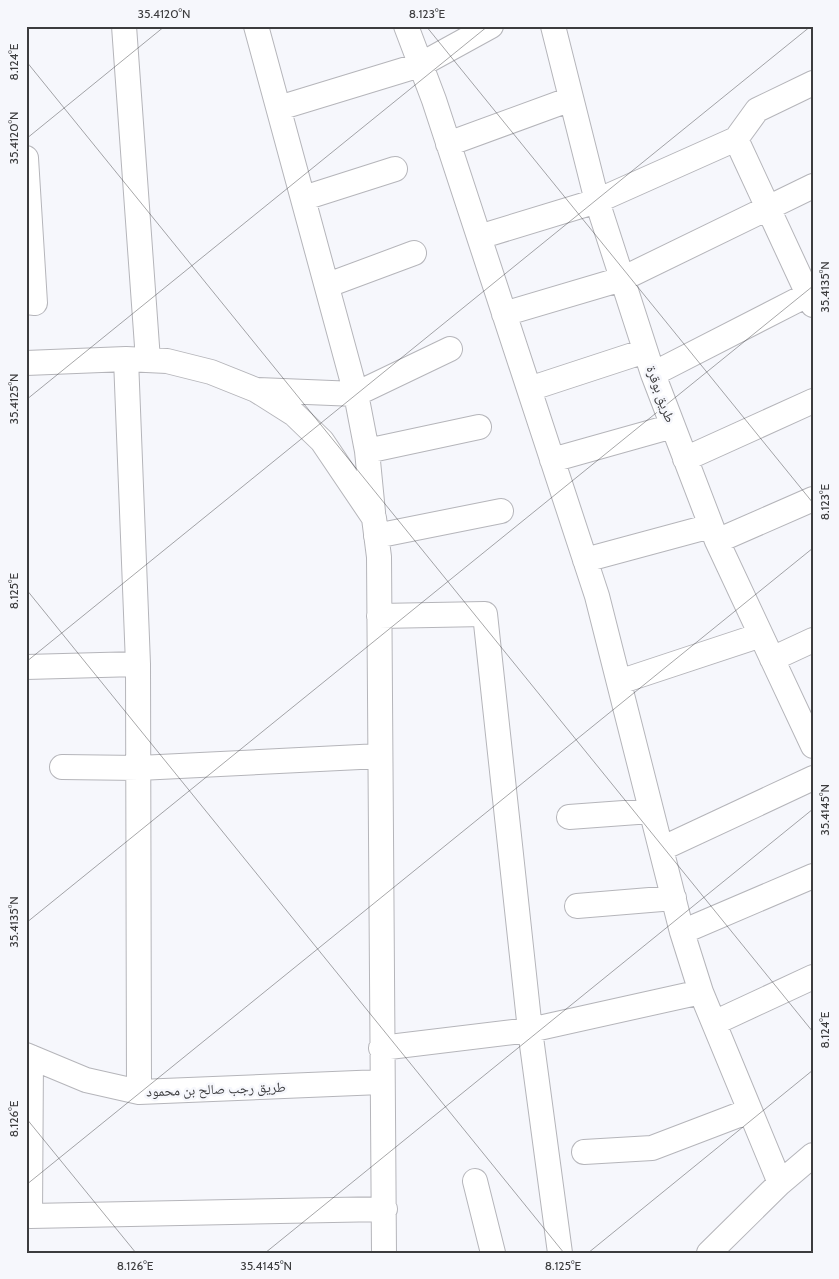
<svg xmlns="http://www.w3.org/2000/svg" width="839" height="1279" viewBox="0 0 839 1279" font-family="Cabin,'Noto Naskh Arabic',sans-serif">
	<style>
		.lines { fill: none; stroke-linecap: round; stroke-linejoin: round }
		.street-casing { stroke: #b5b5ba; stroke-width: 26 }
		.street { stroke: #fff; stroke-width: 24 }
		.ticks { fill: none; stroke: #3c3c3e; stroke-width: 1; stroke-opacity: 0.45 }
		.labels { text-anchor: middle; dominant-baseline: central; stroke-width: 5; stroke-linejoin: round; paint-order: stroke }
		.street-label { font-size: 14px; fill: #3c3c3e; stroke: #f6f7fc }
		.neatline { fill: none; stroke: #3c3c3e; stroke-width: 2 }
		.ticks-label { font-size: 12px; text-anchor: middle; fill: #3c3c3e }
	</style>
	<rect width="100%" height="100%" fill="#f6f7fc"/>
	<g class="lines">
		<!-- street casing -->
		<g class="street-casing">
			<path id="street" d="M124 26 148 360
				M256 26 356 394 367 451 373 512
				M406 26 434 100 597 596 682 932 701 992 780 1183
				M553 26 597 201 653 374 717 541 813 746
				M279 108 420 65 491 26
				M736 139 813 305
				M448 144 571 99
				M26 158 35 303 26 302
				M304 198 395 169
				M479 237 597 201 736 139 757 110 813 83
				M328 285 414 253
				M504 314 622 279 813 186
				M126 359 138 664 139 1092
				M26 363 126 359 167 361 211 372 256 390 294 414 322 441 374 518 379 557 384 1253
				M653 374 813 292
				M529 389 645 351
				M258 390 356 394 450 349
				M367 451 479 427
				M685 459 813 401
				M552 460 673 426
				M376 536 501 511
				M717 541 813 499
				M585 560 711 526
				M379 616 485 614 530 1030 560 1253
				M772 659 813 640
				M26 667 138 664
				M619 682 761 635
				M62 767 139 768 380 756
				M569 817 651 811
				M661 849 813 778
				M577 906 674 898
				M682 932 813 876
				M714 1023 813 977
				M381 1048 530 1030 701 992
				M26 1055 86 1080 139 1092 381 1082
				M31 1057 30 1216 385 1209
				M584 1152 652 1148 749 1111
				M475 1181 493 1253
				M709 1253 780 1183 813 1155"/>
		</g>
		<!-- street -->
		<use href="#street" class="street"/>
	</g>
	<!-- ticks -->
	<path class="ticks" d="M426 26 813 503M26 61 813 1032M26 139 165 26M26 400 488 26M26 589 564 1253M26 662 811 26M26 923 813 286M26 1118 136 1253M26 1185 813 548M265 1253 813 809M588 1253 813 1070"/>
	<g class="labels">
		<!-- street labels -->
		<g class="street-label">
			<text transform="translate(661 394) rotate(70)">طريق بوقرة</text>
			<text transform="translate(216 1089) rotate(-2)">طريق رجب صالح بن محمود</text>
		</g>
	</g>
	<!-- border -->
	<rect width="839" height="1279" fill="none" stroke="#f6f7fc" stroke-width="55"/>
	<rect x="28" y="28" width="784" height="1224" class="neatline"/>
	<g class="ticks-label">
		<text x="164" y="18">35.4120°N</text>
		<text x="427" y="18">8.123°E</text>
		<text transform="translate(14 62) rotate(-90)" y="4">8.124°E</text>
		<text transform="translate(14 138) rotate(-90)" y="4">35.4120°N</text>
		<text transform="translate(825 287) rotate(-90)" y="4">35.4135°N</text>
		<text transform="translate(14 399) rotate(-90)" y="4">35.4125°N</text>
		<text transform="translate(825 502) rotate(-90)" y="4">8.123°E</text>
		<text transform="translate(14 591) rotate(-90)" y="4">8.125°E</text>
		<text transform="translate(825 810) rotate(-90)" y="4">35.4145°N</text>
		<text transform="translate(14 922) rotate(-90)" y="4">35.4135°N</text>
		<text transform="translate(825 1030) rotate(-90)" y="4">8.124°E</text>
		<text transform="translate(14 1119) rotate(-90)" y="4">8.126°E</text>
		<text x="135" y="1270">8.126°E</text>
		<text x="266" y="1270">35.4145°N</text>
		<text x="563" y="1270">8.125°E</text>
	</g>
</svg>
